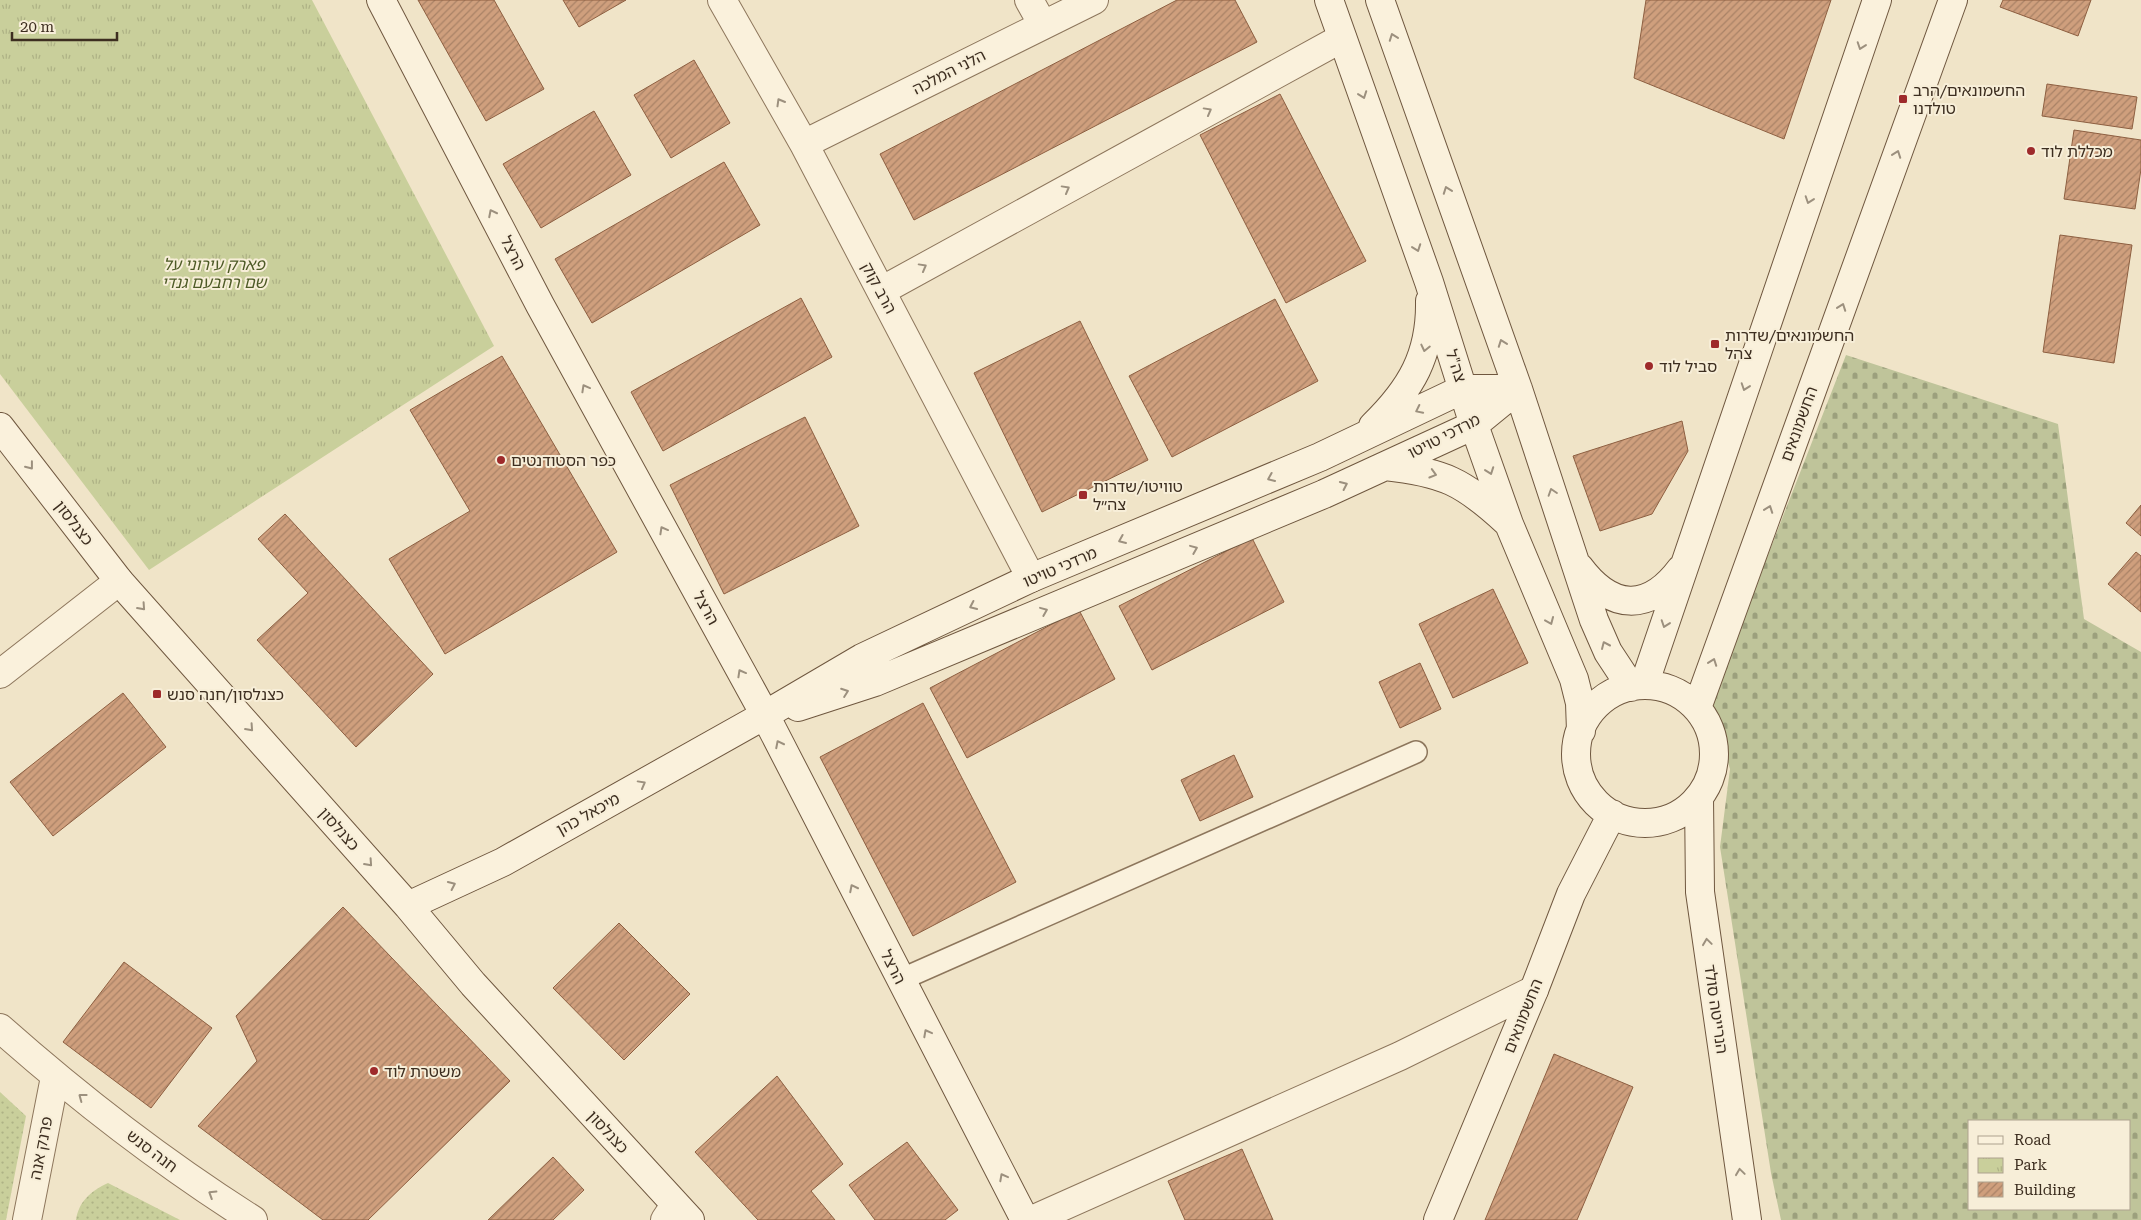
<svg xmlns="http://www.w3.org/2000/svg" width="2141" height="1220" viewBox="0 0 2141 1220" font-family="'Roboto Serif','Noto Sans Hebrew',serif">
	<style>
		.grass { fill: url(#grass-dots) }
		.cemetery { fill: url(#cemetery-stones); fill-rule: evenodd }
		.park { fill: url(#park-tufts) }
		.building { fill: url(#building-hatch); stroke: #8d5f41 }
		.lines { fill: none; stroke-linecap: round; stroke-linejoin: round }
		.lane-casing { stroke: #8d765c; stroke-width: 24 }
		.street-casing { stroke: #8d765c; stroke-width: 30 }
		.secondary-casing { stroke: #6f573f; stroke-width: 30 }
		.lane { stroke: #faf1dc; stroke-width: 21 }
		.street { stroke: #faf1dc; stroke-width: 28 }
		.secondary { stroke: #faf1dc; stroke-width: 28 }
		.oneway { stroke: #9c907e }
		.poi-dot { fill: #9e2a2b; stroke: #f7eed8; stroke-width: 2 }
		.labels { text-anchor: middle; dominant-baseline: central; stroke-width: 4; stroke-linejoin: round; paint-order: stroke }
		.street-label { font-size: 16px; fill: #3d2e20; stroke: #f7eed8 }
		.poi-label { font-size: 16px; fill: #3d2e20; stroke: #f7eed8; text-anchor: start }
		.park-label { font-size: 16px; font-style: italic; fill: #4d5a26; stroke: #f7eed8 }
	</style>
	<defs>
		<pattern id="grass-dots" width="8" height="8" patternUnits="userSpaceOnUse" patternTransform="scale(1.25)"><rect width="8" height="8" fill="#c9cf9b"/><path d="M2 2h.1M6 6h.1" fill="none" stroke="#aeb285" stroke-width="1.8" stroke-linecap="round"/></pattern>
		<pattern id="cemetery-stones" width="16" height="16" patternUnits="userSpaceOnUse" patternTransform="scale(1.25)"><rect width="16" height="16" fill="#bfc49a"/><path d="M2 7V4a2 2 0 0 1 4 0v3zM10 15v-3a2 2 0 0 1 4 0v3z" fill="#9ca07d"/></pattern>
		<pattern id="park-tufts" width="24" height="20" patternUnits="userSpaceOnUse" patternTransform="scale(1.25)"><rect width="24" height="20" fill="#c9cf9b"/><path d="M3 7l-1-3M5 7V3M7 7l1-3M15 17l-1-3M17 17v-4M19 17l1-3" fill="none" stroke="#aeb285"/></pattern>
		<pattern id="building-hatch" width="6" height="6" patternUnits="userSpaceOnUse" patternTransform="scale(1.25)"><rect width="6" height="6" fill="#cf9f7d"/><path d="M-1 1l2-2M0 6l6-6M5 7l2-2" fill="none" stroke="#a98266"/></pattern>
	</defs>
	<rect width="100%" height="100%" fill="#f0e4c8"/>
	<!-- grass -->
	<path class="grass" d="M0 1092 26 1116 6 1220H0Z
		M108 1183 180 1220H76C79 1201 91 1191 108 1183Z"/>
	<!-- cemetery -->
	<path class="cemetery" d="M1846 355 2058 424 2084 619 2141 652V1220H1781L1771 1173 1720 847 1730 769 1710 703ZM1970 1121H2130V1209H1970Z"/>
	<!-- park -->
	<path class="park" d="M0 0H312L494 346 149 570 0 374Z"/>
	<!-- building -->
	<path class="building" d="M418 0H494L544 89 486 121Z
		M563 0H626L579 27Z
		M1177 0H1235L1257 42 914 220 880 154Z
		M1646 0H1831L1784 139 1634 78Z
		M2003 0H2091L2078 36 2000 7Z
		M694 60 730 123 671 158 634 95Z
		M2047 84 2137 97 2132 129 2042 116Z
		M1280 94 1366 261 1286 303 1200 135Z
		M594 111 631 175 541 228 503 164Z
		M2074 130 2141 140V169L2135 209 2064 199Z
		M724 162 760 225 592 323 555 259Z
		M2060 235 2132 245 2114 363 2043 352Z
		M801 298 832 357 663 451 631 392Z
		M1275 299 1318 381 1172 457 1129 376Z
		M1080 321 1148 460 1042 512 974 373Z
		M502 356 617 552 445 654 389 559 470 511 410 410Z
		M805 417 859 526 724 594 670 485Z
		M1682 421 1688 451 1652 514 1600 531 1573 456Z
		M2141 505V536L2126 523Z
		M285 514 433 674 356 747 257 640 308 593 258 539Z
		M1252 538 1284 602 1152 670 1119 606Z
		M2136 552 2141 556V612L2108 584Z
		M1493 589 1528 663 1453 698 1419 624Z
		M1079 610 1115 679 967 758 930 688Z
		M1420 663 1441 709 1400 728 1379 682Z
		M123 693 166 747 53 836 10 782Z
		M923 703 1016 882 913 936 820 757Z
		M1234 755 1253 797 1200 821 1181 780Z
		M343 907 510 1081 368 1220H323L198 1126 257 1061 236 1016Z
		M619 923 690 994 624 1060 553 988Z
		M124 962 212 1028 151 1108 63 1042Z
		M1554 1054 1633 1087 1577 1220H1485Z
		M777 1076 843 1164 811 1191 835 1220H758L695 1152Z
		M907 1142 958 1210 945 1220H875L849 1185Z
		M1242 1149 1273 1220H1185L1168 1181Z
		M553 1157 584 1190 553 1220H488Z"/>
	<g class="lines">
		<!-- lane casing -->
		<g class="lane-casing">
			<path id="lane" d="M900 980 1416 752"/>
		</g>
		<!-- street casing -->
		<g class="street-casing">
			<path id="street" d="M722 0 804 144 1031 578
				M1029 0 1043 25
				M804 144 1094 0
				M881 291 1342 38
				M0 674 119 581
				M0 1028C79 1098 163 1163 253 1220
				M27 1220 55 1077
				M665 1220 675 1205
				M1032 1220 1400 1056 1534 990"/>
		</g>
		<!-- secondary casing -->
		<g class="secondary-casing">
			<path id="secondary" d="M381 0 540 305 765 715 1025 1220
				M1329 0 1429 282 1474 425 1509 524 1574 679 1580 703 1581 731
				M1380 0 1518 389 1594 620 1608 652 1631 687
				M1373 426C1411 389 1431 355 1430 301
				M0 427 119 581 408 906 473 984 690 1220
				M1385 466C1443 472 1464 482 1507 522
				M1579 567C1611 610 1648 613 1681 569
				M1644 685 1877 0
				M1576 754a69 69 0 1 1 138 0a69 69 0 1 1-138 0Z
				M798 707 875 682 1324 494 1474 425 1518 389
				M1697 708 1953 0
				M1699 797 1700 892 1747 1220
				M408 906 503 862 765 715 862 658 1031 578 1320 457 1463 389H1518
				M1438 1220 1534 990 1571 894 1612 814"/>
		</g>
		<!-- lane -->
		<use href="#lane" class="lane"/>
		<!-- street -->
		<use href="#street" class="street"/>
		<!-- secondary -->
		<use href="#secondary" class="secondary"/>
	</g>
	<!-- one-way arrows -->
	<defs><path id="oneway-chevron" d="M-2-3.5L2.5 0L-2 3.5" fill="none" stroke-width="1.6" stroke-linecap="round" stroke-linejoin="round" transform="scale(1.25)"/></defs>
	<g class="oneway">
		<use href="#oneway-chevron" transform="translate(1393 37) rotate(-110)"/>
		<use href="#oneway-chevron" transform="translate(1861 46) rotate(109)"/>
		<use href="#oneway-chevron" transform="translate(1363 95) rotate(70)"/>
		<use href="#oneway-chevron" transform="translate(780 102) rotate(-120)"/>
		<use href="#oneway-chevron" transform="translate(1208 111) rotate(-29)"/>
		<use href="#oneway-chevron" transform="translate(1897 154) rotate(-70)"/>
		<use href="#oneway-chevron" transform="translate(1066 189) rotate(-29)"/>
		<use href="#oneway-chevron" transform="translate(1447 190) rotate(-110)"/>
		<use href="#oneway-chevron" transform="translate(1809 200) rotate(109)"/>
		<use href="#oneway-chevron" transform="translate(492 213) rotate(-117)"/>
		<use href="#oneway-chevron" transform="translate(1417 248) rotate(70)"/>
		<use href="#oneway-chevron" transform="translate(923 267) rotate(-29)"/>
		<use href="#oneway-chevron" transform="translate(1842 307) rotate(-70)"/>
		<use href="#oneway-chevron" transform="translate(1502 343) rotate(-110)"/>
		<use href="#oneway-chevron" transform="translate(1425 348) rotate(103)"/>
		<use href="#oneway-chevron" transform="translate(1745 387) rotate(109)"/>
		<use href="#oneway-chevron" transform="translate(585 388) rotate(-119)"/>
		<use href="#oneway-chevron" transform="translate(1419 410) rotate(154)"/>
		<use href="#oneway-chevron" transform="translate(30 466) rotate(52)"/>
		<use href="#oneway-chevron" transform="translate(1490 471) rotate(70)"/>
		<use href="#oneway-chevron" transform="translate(1433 474) rotate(16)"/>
		<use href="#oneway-chevron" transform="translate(1271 478) rotate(157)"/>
		<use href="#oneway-chevron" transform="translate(1344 485) rotate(-25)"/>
		<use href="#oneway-chevron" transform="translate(1552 492) rotate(-108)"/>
		<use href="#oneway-chevron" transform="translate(1769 509) rotate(-70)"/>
		<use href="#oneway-chevron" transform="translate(663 530) rotate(-119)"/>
		<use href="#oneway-chevron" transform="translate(1122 540) rotate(157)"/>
		<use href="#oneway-chevron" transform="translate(1194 549) rotate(-22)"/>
		<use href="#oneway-chevron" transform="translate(973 606) rotate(155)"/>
		<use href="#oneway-chevron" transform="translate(142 607) rotate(48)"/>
		<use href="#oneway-chevron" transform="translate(1044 611) rotate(-22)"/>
		<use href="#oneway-chevron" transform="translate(1550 621) rotate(67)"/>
		<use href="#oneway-chevron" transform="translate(1665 624) rotate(109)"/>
		<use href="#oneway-chevron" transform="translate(1605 645) rotate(-114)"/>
		<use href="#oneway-chevron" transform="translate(1713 662) rotate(-70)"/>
		<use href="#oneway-chevron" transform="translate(741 673) rotate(-119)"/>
		<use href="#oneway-chevron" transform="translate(845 692) rotate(-20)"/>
		<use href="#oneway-chevron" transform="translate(250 728) rotate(48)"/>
		<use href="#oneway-chevron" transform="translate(779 744) rotate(-117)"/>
		<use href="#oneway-chevron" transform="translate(642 784) rotate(-29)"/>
		<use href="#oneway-chevron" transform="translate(369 863) rotate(48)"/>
		<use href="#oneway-chevron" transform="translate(452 885) rotate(-25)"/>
		<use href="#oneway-chevron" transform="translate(853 888) rotate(-117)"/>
		<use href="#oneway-chevron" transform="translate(1707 942) rotate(-98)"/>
		<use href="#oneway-chevron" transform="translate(927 1033) rotate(-118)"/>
		<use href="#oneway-chevron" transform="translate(82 1097) rotate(-143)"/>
		<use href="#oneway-chevron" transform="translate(1740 1172) rotate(-98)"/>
		<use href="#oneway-chevron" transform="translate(1003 1177) rotate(-118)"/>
		<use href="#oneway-chevron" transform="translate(212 1194) rotate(-148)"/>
	</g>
	<!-- markers -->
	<g class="poi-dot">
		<rect x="1898" y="94" width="10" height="10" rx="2.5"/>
		<circle cx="2031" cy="151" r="5"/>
		<rect x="1710" y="339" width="10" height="10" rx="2.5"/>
		<circle cx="1649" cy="366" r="5"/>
		<circle cx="501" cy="460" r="5"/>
		<rect x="1078" y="490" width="10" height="10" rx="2.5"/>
		<rect x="152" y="689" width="10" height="10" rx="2.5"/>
		<circle cx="374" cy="1071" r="5"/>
	</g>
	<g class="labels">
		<!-- street labels -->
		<g class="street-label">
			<text transform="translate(949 72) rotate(-27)">הלני המלכה</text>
			<text transform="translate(513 253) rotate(63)">הרצל</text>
			<text transform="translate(879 288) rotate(62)">הרב קוק</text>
			<text transform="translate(1456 366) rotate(72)">צה"ל</text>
			<text transform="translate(1799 424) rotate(-70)">החשמונאים</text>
			<text transform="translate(1444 436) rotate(-27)">מרדכי טויטו</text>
			<text transform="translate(74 523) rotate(52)">כצנלסון</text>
			<text transform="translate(1060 567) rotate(-23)">מרדכי טויטו</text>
			<text transform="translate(706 608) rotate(61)">הרצל</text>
			<text transform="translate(588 814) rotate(-29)">מיכאל כהן</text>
			<text transform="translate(339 829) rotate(48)">כצנלסון</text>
			<text transform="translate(893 967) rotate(63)">הרצל</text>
			<text transform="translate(1716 1009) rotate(82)">הנרייטה סולד</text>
			<text transform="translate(1523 1016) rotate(-68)">החשמונאים</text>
			<text transform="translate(608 1132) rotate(47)">כצנלסון</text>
			<text transform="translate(41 1148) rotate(-79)">פרנק אנה</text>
			<text transform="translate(152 1151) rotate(37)">חנה סנש</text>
		</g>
		<!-- poi labels -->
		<g class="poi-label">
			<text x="1913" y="90">החשמונאים/הרב<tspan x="1913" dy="18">טולדנו</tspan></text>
			<text x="2041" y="151">מכללת לוד</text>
			<text x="1725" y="335">החשמונאים/שדרות<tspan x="1725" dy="18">צהל</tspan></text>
			<text x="1659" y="366">סביל לוד</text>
			<text x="511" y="460">כפר הסטודנטים</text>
			<text x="1093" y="486">טוויטו/שדרות<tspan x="1093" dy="18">צה״ל</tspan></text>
			<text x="167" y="694">כצנלסון/חנה סנש</text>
			<text x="384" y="1071">משטרת לוד</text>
		</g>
		<!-- park labels -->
		<g class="park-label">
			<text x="214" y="264">פארק עירוני על<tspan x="214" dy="18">שם רחבעם גנדי</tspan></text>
		</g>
	</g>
	<!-- legend -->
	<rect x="1968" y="1120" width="162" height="90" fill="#f7eed8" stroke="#ada18e"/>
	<rect x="1978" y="1136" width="25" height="8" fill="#faf1dc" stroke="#ada18e"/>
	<text x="2014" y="1145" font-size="15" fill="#3d2e20">Road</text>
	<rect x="1978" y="1158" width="25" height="15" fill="url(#park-tufts)" stroke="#ada18e"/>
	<text x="2014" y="1170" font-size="15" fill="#3d2e20">Park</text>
	<rect x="1978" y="1182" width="25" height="15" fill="url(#building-hatch)" stroke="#ada18e"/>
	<text x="2014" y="1195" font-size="15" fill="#3d2e20">Building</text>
	<!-- scale -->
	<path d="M12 32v8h105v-8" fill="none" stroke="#3d2e20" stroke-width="2.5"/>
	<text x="20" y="32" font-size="15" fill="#3d2e20" stroke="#f7eed8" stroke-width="4" paint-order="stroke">20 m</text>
</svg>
